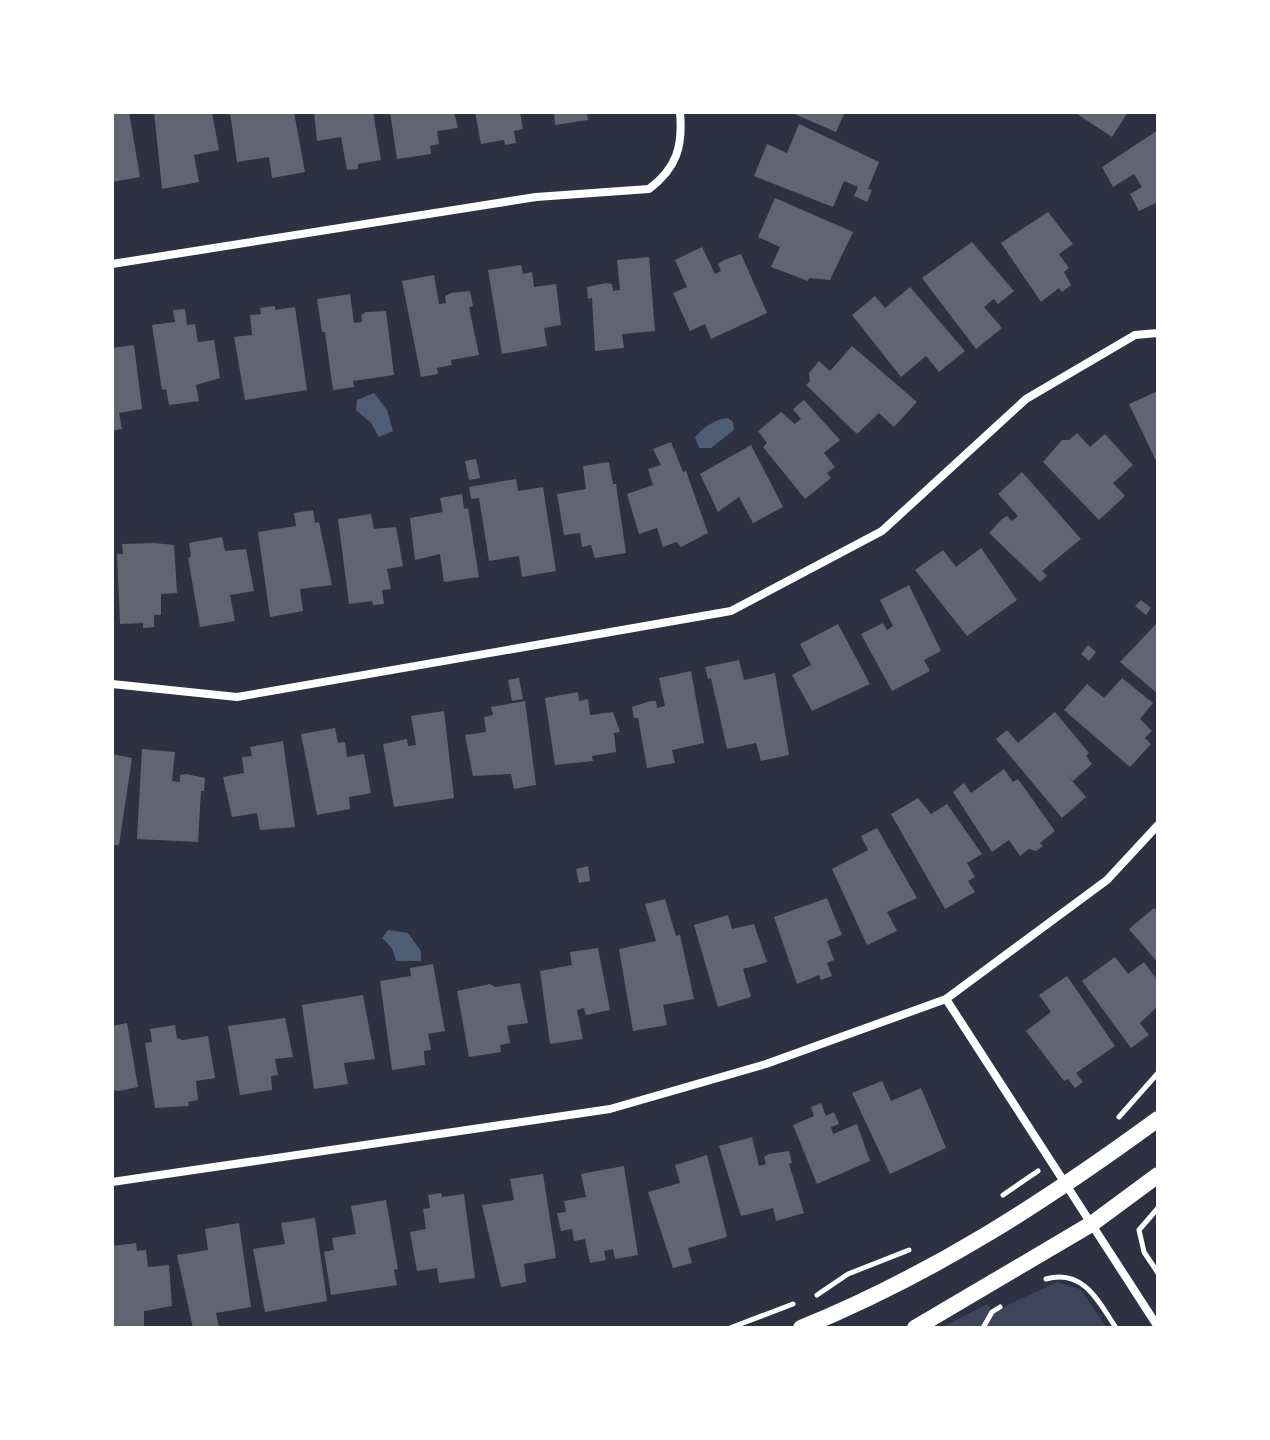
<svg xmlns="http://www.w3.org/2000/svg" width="1270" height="1440" viewBox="0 0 1270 1440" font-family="'Work Sans',sans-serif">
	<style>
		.green { fill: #3c4559 }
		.water { fill: #4f5d75 }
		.building { fill: #626471 }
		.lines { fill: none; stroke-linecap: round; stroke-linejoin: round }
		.path { stroke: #fff; stroke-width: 5 }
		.minor { stroke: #fff; stroke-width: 8 }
		.secondary { stroke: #fff; stroke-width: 16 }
	</style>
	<rect width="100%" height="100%" fill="#2d3142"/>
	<!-- green -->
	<path class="green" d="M1057 1282 1080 1289 1107 1328H941L987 1304 993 1312Z"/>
	<!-- water -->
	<path class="water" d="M374 393 387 410 393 431 379 437 371 423 356 410 357 400Z
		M728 418 733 422 734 430 711 448H699L695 437C704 427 715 419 728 418Z
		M388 930 408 933 421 951V961H396L392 948 382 938Z"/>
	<!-- building -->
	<path class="building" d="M112 112H129L140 177 112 182Z
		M154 112H212L219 150 194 155 199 182 162 189Z
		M230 112H294L305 172 272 178 269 157 237 162Z
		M314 112H373L381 160 358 164V169L347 170 341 137 317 141Z
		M390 112H454L458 128 437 131 439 144 430 146 431 154 397 159Z
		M475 112H520L523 129 514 131 516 143 505 145 504 140 481 144Z
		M554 112H587L588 120 555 125Z
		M790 112H845L836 132Z
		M1074 112H1128L1112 137Z
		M799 124 879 162 868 189 872 190 867 202 854 196 858 187 844 181 833 207 754 176 767 144 787 153Z
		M1158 130V202L1139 211 1130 194 1142 187 1134 174 1113 187 1102 167Z
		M775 198 853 232 830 280 809 278 808 281 771 267 780 247 758 237Z
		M1048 212 1073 244 1059 254 1069 268 1064 272 1071 285 1062 292 1059 288 1041 302 1001 243Z
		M972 242 1014 291 998 304 994 299 984 307 1002 328 976 349 922 278Z
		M702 247 715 274 721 271 718 264 724 260 741 254 767 313 711 339 705 324 690 331 673 293 687 287 675 260Z
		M649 257 655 331 622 334 624 348 595 351 592 298 588 299 587 287 606 283 612 284 613 291 620 290 617 260Z
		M521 265 523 274 532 272 534 287 556 284 561 325 544 328 547 346 502 354 488 270Z
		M434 275 439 304 446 303 445 296 451 293 470 291 473 306 469 307 479 355 451 360 452 365 437 368 438 374 421 377 402 281Z
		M910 287 965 351 939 372 926 356 901 377 852 315 875 296 885 308Z
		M350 294 354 323 362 322 361 315 366 312 386 311 394 375 353 381 354 387 333 390 325 332H322L317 299Z
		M275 306V310L295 307 307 390 245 400 234 337 252 335 250 315 261 314 260 308Z
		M185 309 187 325 195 324 198 342 214 340 220 378 196 385 199 401 169 405 166 389 162 390 152 325 175 322 173 310Z
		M134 345 142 409 119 413 122 429 112 431V348Z
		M852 346 917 402 894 427 879 413 857 434 806 385 810 381 809 373 819 361 830 371Z
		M1158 391V465L1129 404Z
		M804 400 840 440 824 453 835 467 827 473 831 478 805 499 763 447 767 443 758 431 781 412 795 424 801 419 793 409Z
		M1077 433 1090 447 1105 434 1133 465 1113 483 1125 496 1099 520 1043 462 1062 440H1069Z
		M671 442 683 472 686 471 708 533 681 547 677 542 663 547 657 528 639 534 627 494 653 485 648 469 661 465 653 449Z
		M751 445 783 507 753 523 739 497 718 512 700 474Z
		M476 459 480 478 469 480 465 461Z
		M609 462 613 484H616L626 553 595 558 591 545 582 547 580 533 564 535 557 494 586 489 583 466Z
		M1022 472 1081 539 1042 571 1047 576 1040 582 989 533 1002 519 1007 516 1012 521 1018 516 998 494Z
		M516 479 518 491 543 487 556 571 522 577 519 556 489 561 479 498 471 499 469 487Z
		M462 494 464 509 468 508 479 577 444 582 440 554 415 560 410 518 443 512 440 498Z
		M313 510 315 523 319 522 332 585 300 589 303 611 270 617 258 532 296 526 294 513Z
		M371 514 374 529 396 527 403 566 387 569 391 589 382 590 384 604 373 605 372 601 349 604 338 519Z
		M222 537 225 551 246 549 254 591 230 595 235 621 200 627 188 558 191 557 189 543Z
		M154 543 174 545 177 593 161 594V615H154V627L143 628V623L120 624 117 554H123L122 544Z
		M981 548 1017 600 967 636 915 570 943 550 956 567Z
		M909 585 941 651 924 660 930 671 892 691 861 634 883 623 887 630 893 626 880 600Z
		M1141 600 1151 608 1146 615 1135 606Z
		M1158 622V694L1120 662Z
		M838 624 870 684 812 711 792 675 811 665 800 644Z
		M1088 645 1096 652 1089 661 1081 654Z
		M739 660 744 680 775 673 789 755 761 761 756 743 727 749 711 678 708 679 705 667Z
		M691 671 704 743 672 750 675 763 647 768 638 718H634L632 707 650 701H656L657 708 665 706 659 678Z
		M519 678 523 699 512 701 508 680Z
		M1122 678 1153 703 1140 719 1152 731 1145 738 1151 744 1130 767 1064 710 1087 684 1104 698Z
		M578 692 579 701 588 699 590 715 613 712 620 732 614 733 616 752 592 756 593 761 555 765 545 698Z
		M525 701 536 785 514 789 511 774 473 776 465 735 486 732 484 717 493 715 491 707Z
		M444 711 454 798 394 807 383 744 407 739 408 746 416 745 411 716Z
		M1055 712 1089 753 1086 756 1092 764 1073 781 1066 774 1086 797 1062 818 996 739 1007 730 1018 743Z
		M335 728 338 743 345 742 347 757 364 754 371 793 349 797 350 809 317 815 301 734Z
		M283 741 295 827 260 830 257 813 232 817 223 777 244 773 242 757 252 756 250 747Z
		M142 749 175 752 172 781 180 782V775L186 774 205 778 204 791H201L198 842 137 839Z
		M112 754 132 758 119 845H112Z
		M1004 769 1013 782 1018 779 1055 831 1040 843 1043 846 1036 851 1029 849 1020 856 1009 840 992 852 953 792 964 783 971 793Z
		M918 798 931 814 947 804 982 854 967 863 975 877 968 881 975 892 945 909 891 814Z
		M877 828 917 898 887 912 897 931 867 945 832 869 868 850 861 836Z
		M588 866 590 881 579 883 576 869Z
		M827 898 842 935 827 941 834 960 827 963 832 976 821 980 819 975 797 984 774 917Z
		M665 899 676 936 680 935 694 999 663 1005 667 1025 633 1031 619 949 656 941 645 904Z
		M1154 908 1158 913V963L1129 929Z
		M728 915 732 929 754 924 767 962 743 969 751 997 718 1007 694 925Z
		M598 948 610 1010 586 1015 584 1008 577 1010 583 1039 550 1044 540 971 572 965 570 952Z
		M1115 957 1128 974 1144 962 1158 981V1006L1140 1023 1149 1035 1131 1048 1082 981Z
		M433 964 445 1031 428 1034 431 1050 424 1051 425 1065 392 1070 380 981 411 976 410 968Z
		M1067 976 1115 1046 1076 1073 1083 1082 1075 1088 1068 1079 1064 1081 1026 1031 1051 1012 1039 995Z
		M520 983 528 1023 507 1026 510 1043 500 1045 501 1052 469 1057 457 991 490 984 495 987Z
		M363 995 375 1059 344 1063 348 1084 314 1089 302 1005Z
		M285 1018 293 1057 275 1059 278 1075 271 1076 272 1090 240 1095 228 1026Z
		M127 1023 138 1087 119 1091 113 1090 112 1082V1026Z
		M175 1025 177 1038 183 1040 208 1036 215 1078 196 1081 198 1100 188 1102 189 1106 155 1108 145 1043 152 1042 150 1029Z
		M882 1081 891 1101 921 1088 946 1148 890 1174 852 1093Z
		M821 1103 826 1116 834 1112 839 1124 831 1127 833 1134 857 1124 870 1161 817 1184 793 1125 814 1116 811 1107Z
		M752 1137 759 1166 766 1164 764 1157 769 1154 789 1151 792 1163 789 1164 804 1213 776 1221 773 1208 741 1216 719 1146Z
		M707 1155 727 1237 688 1248 692 1263 673 1268 648 1192 680 1183 675 1165Z
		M624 1166 638 1255 615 1259 613 1249 604 1251 606 1260 590 1263 585 1239 574 1241 572 1229 561 1231 557 1213 566 1212 564 1201 586 1197 581 1174Z
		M543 1174 556 1258 524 1264 526 1282 501 1287 482 1205 514 1200 510 1179Z
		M441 1193 442 1197 464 1194 475 1278 439 1283 437 1268 417 1271 410 1232 426 1229 423 1209 430 1208 428 1195Z
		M386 1200 398 1269 394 1270 397 1285 331 1295 324 1252 334 1250 332 1238 356 1234 351 1206Z
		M315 1218 327 1301 265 1312 253 1249 285 1244 281 1223Z
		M239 1223 251 1307 216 1313 219 1328H193L177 1255 208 1250 205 1229Z
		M136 1243 137 1251 146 1250 148 1267 169 1265 172 1306 144 1311V1326L112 1328V1246Z"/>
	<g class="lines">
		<!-- path -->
		<path class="path" d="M1119 1117 1158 1073
			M1003 1195 1038 1171
			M1158 1208 1139 1230 1144 1252 1158 1273
			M1046 1279C1083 1268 1099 1302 1116 1328
			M817 1295 848 1274 909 1250
			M730 1328 793 1304
			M983 1328 992 1312 1000 1307"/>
		<!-- minor -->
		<path class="minor" d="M112 264 536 197 649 189C677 168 683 146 680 112
			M112 684 237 697 731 611 882 531 1026 399 1135 335 1158 333
			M946 999 1158 1327
			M112 1182 610 1109 766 1064 946 999 1107 880 1158 825"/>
		<!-- secondary -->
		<path class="secondary" d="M801 1328C933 1274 1043 1203 1158 1119
			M915 1328 1093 1223 1158 1175"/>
	</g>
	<!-- border -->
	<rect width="1270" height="1440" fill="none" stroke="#ffffff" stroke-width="228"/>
</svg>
